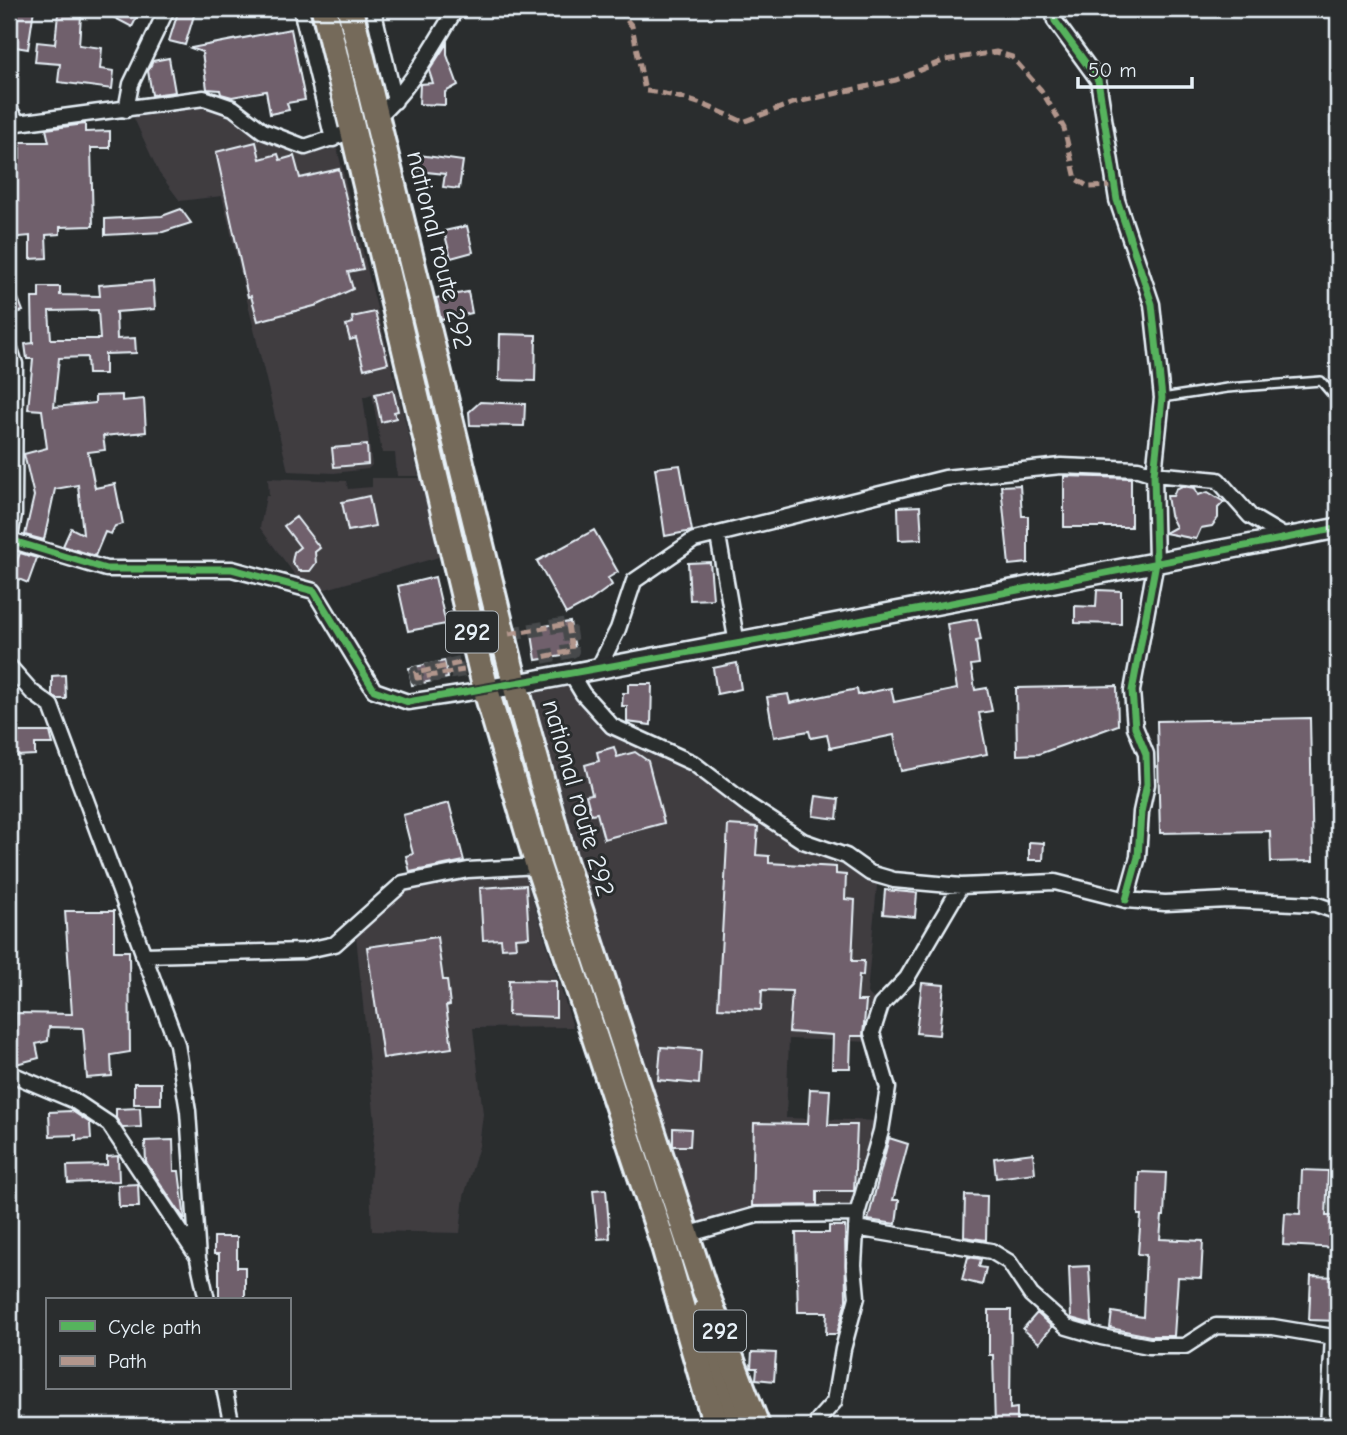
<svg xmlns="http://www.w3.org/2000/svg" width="1347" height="1435" viewBox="0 0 1347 1435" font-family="'Comic Neue',sans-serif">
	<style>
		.built { fill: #3f3c41 }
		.building { fill: #6f606c; stroke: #e8f1f8; stroke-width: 2; fill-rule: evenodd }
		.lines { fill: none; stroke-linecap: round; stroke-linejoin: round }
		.street-tunnel { stroke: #464a4c; stroke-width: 14; stroke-dasharray: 14 7; stroke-linecap: butt }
		.lane-casing { stroke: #e8f1f8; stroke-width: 12 }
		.street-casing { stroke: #e8f1f8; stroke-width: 19 }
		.secondary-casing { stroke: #e8f1f8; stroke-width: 24 }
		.primary-casing { stroke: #e8f1f8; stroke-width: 26 }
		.highway-casing { stroke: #e8f1f8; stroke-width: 30 }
		.lane { stroke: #2a2d2e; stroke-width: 7 }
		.street { stroke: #2a2d2e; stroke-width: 14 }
		.secondary { stroke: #2a2d2e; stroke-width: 19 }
		.primary { stroke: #746a5a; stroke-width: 21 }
		.highway { stroke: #746a5a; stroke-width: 24 }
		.quiet { stroke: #b2968c; stroke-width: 5; stroke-dasharray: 10 5; stroke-linecap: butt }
		.cycleway-casing { stroke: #2a2d2e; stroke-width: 11 }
		.cycleway { stroke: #56b35d; stroke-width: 7 }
		.labels { text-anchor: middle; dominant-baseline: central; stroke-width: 6; stroke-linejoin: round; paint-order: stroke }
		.shield { fill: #2a2d2e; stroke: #afb6bb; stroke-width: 2 }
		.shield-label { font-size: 24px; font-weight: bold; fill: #e8f1f8 }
		.street-label { font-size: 26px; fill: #e8f1f8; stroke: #2a2d2e }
	</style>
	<rect width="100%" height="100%" fill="#2a2d2e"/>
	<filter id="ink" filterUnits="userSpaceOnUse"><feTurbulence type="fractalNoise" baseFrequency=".0143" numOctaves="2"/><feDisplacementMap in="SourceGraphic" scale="14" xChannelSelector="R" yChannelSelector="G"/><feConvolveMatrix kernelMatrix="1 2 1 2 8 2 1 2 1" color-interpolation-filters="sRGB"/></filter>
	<g filter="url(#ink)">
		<!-- built -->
		<path class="built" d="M199 103 221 108 266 138 297 152 309 153 337 148 419 476H397L395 453H382L372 394 363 397 372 465 368 469 334 473 288 471 222 196 180 201 159 173 132 114Z
			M268 478 346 481 348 489 372 487V478H420L439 557 326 589 301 583 260 528 266 496H269Z
			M571 674 612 726 693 763 748 805 878 875 867 993 881 1005 875 1042 789 1039 786 1118 883 1121 857 1214 757 1215 699 1232 554 783 526 682Z
			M522 866 573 1027 473 1028 483 1114 479 1146 464 1196 460 1233 372 1231 370 1185 375 1122 355 926 403 883Z"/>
		<!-- building -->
		<path class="building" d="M9 9H34L28 49 9 46Z
			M98 9H141L132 27Z
			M179 9 195 12 185 45 169 41Z
			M58 14 81 16 79 45 102 48 100 69 114 71 112 89 58 82 60 64 35 62 37 42 55 44Z
			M291 29 305 100 287 103 289 110 270 114 266 91 232 97 221 94 220 90 207 89 202 52 191 48Z
			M447 43V55L458 85 445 92V105L419 104 420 84 433 83 429 71Z
			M169 58 175 92 152 95 148 71 153 61Z
			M85 124V132L110 131V148H91L93 226 60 227V234L46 235 47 258 30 259V236L9 238V159H20V142H49L46 129Z
			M256 142 260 159 278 154 280 160 294 156 300 178 339 169 363 269 348 272 353 289 318 305 258 321 251 296 248 297 216 152Z
			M419 155 463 161 459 189 443 187 445 174 417 171Z
			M181 209 191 223 163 232 105 235V219L162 216Z
			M467 226 473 252 451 258 444 231Z
			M9 275 23 311 9 315Z
			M153 281 155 309 116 312 117 339 135 338 136 353 105 354V374H88L87 357 59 358 54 407 95 403V396L122 395V401L144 399 146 432 103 436 105 450 88 452 95 488 115 484 123 524 115 526 111 534 105 532 95 556 63 546 71 528 83 534 78 485 55 489 44 540 25 535 34 496 24 454 47 448 42 410 28 409 33 359H27L25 344 33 343 32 298H39V287H60V295L100 296 99 285ZM98 310 100 339H51L49 311Z
			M468 292 472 313 441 320 436 298Z
			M375 312 388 363 364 369 356 338 350 340 346 325 353 323 352 317Z
			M500 334 536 335 535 381 499 380Z
			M393 390 398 411 394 412 396 418 381 422 375 394Z
			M480 402 525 404 524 426 470 425 469 412Z
			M367 445 368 464 334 467 332 448Z
			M680 465 692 531 665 536 655 468Z
			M1064 476 1131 478V527H1064Z
			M1020 485 1022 516H1028V563L1009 565 1001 486Z
			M1182 486 1195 488 1198 495 1208 492 1224 502 1218 508V518L1212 526 1201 528 1196 539 1165 533 1176 527 1170 515 1167 496H1173L1176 489Z
			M369 496 375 526 348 531 342 502Z
			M920 506 922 539 899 540 898 507Z
			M296 517 320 548 315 552 316 563 310 571H299L292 562 294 552 300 547 284 526Z
			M594 530 618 572 608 578 612 585 590 601 566 614 537 561Z
			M20 553 37 558 28 583 11 576Z
			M710 562 713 599 690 600 688 563Z
			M435 577 446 624 408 631 398 586Z
			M1097 590 1121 591V624L1075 623V606L1096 607Z
			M977 619 981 640 976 641 979 664 971 665 975 690 987 688 992 711 979 713 987 754 901 771 894 735 830 748 827 735 811 738 809 731 774 737 767 697 788 694 790 703 857 689 858 695 891 688 894 702 957 689 947 624Z
			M570 622 576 654 536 660 531 628Z
			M445 661 448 678 412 685 409 668Z
			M737 663 741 689 717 694 713 668Z
			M65 675 66 699H57L52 695V676Z
			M628 684H652L651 725 627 722V706H622L623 693H628Z
			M1117 686 1118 725 1039 754 1017 755 1016 688Z
			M1310 718 1313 861 1271 862 1270 831 1160 833 1157 721Z
			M16 732H50L53 744H35V755L16 756Z
			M614 747 617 757 635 752 648 761 664 823 604 839 597 813 591 814 586 795 592 794 585 765 599 761 597 752Z
			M816 796 839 799 837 819 813 816Z
			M449 803 464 861 410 872 406 856 413 854 403 815Z
			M728 825 758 827 756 855 769 856V863L836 867V874L846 875 845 899 855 900 852 961H864L863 976 859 975 857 1001H866L863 1036H851L850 1068H832L833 1035 789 1032 792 991 762 990 761 1010 718 1008Z
			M1029 842 1044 843 1043 860H1029Z
			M526 885 529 937 515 938 516 947 502 948 501 939 483 940 480 888Z
			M885 890 917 893 915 917 883 914Z
			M65 911H114V951H129L130 1052 111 1055 112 1076 87 1078 83 1028 49 1027 48 1041 36 1044 39 1058 16 1064V1013L72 1014Z
			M437 937 443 980H447L450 1005 446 1006 452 1048 383 1058 367 947Z
			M509 980 556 981V1017L508 1015Z
			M922 983 944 985 939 1035 916 1033Z
			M661 1047 701 1050 699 1084 658 1080Z
			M134 1083H161V1104H134Z
			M810 1089 830 1090 828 1125H857L854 1191H817V1205L752 1206 754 1123 808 1124Z
			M140 1108 141 1127 123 1128 116 1118V1109Z
			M72 1111 90 1123 91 1139 76 1140V1135L50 1136 49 1112Z
			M673 1128 691 1129 690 1146H673Z
			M889 1138 908 1144 893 1200H899L896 1224 868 1220Z
			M173 1140 174 1171H179L185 1220 146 1162 145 1141Z
			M1033 1153 1035 1173 996 1178 994 1158Z
			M118 1156 119 1181 68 1183 67 1166 107 1165V1157Z
			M1302 1170 1328 1171 1326 1216H1338V1248L1283 1245 1285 1213 1300 1214Z
			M1139 1172 1166 1173 1164 1216H1162L1160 1239 1203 1241 1201 1278 1178 1277 1174 1336H1150L1110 1328 1112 1312 1143 1317 1146 1255 1138 1254 1141 1215H1138Z
			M138 1184 139 1207H119L118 1185Z
			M606 1189 610 1238 598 1239 593 1190Z
			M965 1195 987 1196 986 1240 964 1237Z
			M829 1226H845L846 1300 837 1334H826L827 1312H798L796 1233H829Z
			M214 1237H237V1267H245V1300H219V1254H214Z
			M968 1257 981 1259 979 1267 986 1268 982 1285 962 1280Z
			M1089 1266 1092 1324 1071 1318 1069 1267Z
			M1311 1276 1338 1277V1321L1309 1320Z
			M989 1310H1011L1010 1409 1017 1408V1426H995L993 1355H989Z
			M1037 1313 1052 1327 1039 1343 1023 1329Z
			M752 1352 776 1353 774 1381 756 1379 757 1368H751Z"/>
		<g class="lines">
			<!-- street-tunnel -->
			<path class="street-tunnel" d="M509 634 568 624 572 651 542 657
				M460 663 416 673 417 678 464 670"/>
			<!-- lane casing -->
			<g class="lane-casing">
				<path id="lane" d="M1162 398 1227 388 1321 381 1338 401"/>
			</g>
			<!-- street casing -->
			<g class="street-casing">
				<path id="street" d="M301 9 333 139
					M373 9 395 101
					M1053 9 1055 21 1098 80 1117 200 1152 304 1162 398 1154 474 1156 562 1132 691 1135 727 1146 754 1147 784 1141 812 1138 857 1126 900
					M9 109 18 123 204 98 233 108 263 131 305 147 353 131
					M126 110 131 84 167 9
					M376 118C411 89 432 47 456 9
					M9 346 15 364 14 514 9 544
					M718 536 737 644
					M10 540 106 569H232L314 591 374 690 408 702 486 690
					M9 666 32 692 51 706 177 1044 188 1111 198 1259 207 1300
					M599 667 618 629 634 581 694 540 945 478 1061 466 1138 469 1154 474 1218 480 1250 516 1287 538
					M571 674 583 694 612 726 693 763 748 805 803 841 846 856 870 873 894 880 961 886 1055 882 1126 900 1165 903 1229 900 1315 904 1338 912
					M143 955 303 951 335 944 403 883 468 870 538 866
					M9 1073 73 1100 109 1124 197 1256
					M856 1228 991 1251 1009 1262 1031 1295 1067 1327 1101 1337 1149 1346H1185L1216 1326 1273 1327 1333 1337
					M686 1235 757 1215 857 1214
					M224 1388 232 1426
					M819 1426 818 1420 834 1402 843 1349 857 1297 854 1265 857 1214 881 1131 888 1088 872 1033 881 1005 907 978 961 886
					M1328 1426 1333 1337 1338 1335"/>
			</g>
			<!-- secondary casing -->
			<g class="secondary-casing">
				<path id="secondary" d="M486 690 1338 528"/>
			</g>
			<!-- primary casing -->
			<g class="primary-casing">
				<path id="primary" d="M703 1312 735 1426"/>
			</g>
			<!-- highway casing -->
			<g class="highway-casing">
				<path id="highway" d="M324 9 486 690 538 866 663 1243 716 1426
					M350 9 515 684 564 861 703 1285 757 1426"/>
			</g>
			<!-- lane -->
			<use href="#lane" class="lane"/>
			<!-- street -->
			<use href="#street" class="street"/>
			<!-- secondary -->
			<use href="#secondary" class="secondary"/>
			<!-- primary -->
			<use href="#primary" class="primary"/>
			<!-- highway -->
			<use href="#highway" class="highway"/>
			<!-- quiet -->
			<path class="quiet" d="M617 9 632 26 645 91C679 94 712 107 743 122L793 103 896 80 945 60 996 52 1012 57 1041 90 1064 128 1076 179 1089 187 1115 186
				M509 634 568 624 572 651 542 657
				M460 663 416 673 417 678 464 670"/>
			<!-- cycleway casing -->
			<g class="cycleway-casing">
				<path id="cycleway" d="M1053 9 1055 21 1098 80 1117 200 1152 304 1162 398 1154 474 1156 562 1132 691 1135 727 1146 754 1147 784 1141 812 1138 857 1126 900
					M10 540 106 569H232L314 591 374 690 408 702 786 635 1338 528"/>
			</g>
			<!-- cycleway -->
			<use href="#cycleway" class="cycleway"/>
		</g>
	</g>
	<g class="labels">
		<!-- shield labels -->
		<g class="shield">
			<rect x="446" y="611.5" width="52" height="41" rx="5"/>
			<rect x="694" y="1310.5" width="52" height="41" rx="5"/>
		</g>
		<g class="shield-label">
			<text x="472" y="632">292</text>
			<text x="720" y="1331">292</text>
		</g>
		<!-- street labels -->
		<g class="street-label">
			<text transform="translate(439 250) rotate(76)">national route 292</text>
			<text transform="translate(578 798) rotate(74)">national route 292</text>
		</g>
	</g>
	<!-- margin -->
	<rect width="1347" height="1435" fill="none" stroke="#2a2d2e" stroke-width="35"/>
	<rect x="18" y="18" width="1312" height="1400" fill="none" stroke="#e8f1f8" stroke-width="2.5" filter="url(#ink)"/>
	<!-- legend -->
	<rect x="46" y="1298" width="245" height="91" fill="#2a2d2e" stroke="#767b7f" stroke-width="2"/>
	<rect x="60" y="1321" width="35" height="10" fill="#56b35d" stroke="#767b7f" stroke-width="2"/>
	<text x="108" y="1334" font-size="21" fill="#e8f1f8">Cycle path</text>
	<rect x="60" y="1356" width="35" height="10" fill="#b2968c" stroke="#767b7f" stroke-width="2"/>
	<text x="108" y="1368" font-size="21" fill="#e8f1f8">Path</text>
	<!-- scale -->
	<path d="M1078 77v10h114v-10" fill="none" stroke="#e8f1f8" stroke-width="3.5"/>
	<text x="1088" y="77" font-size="21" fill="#e8f1f8" stroke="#2a2d2e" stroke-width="5" paint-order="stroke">50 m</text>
</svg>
